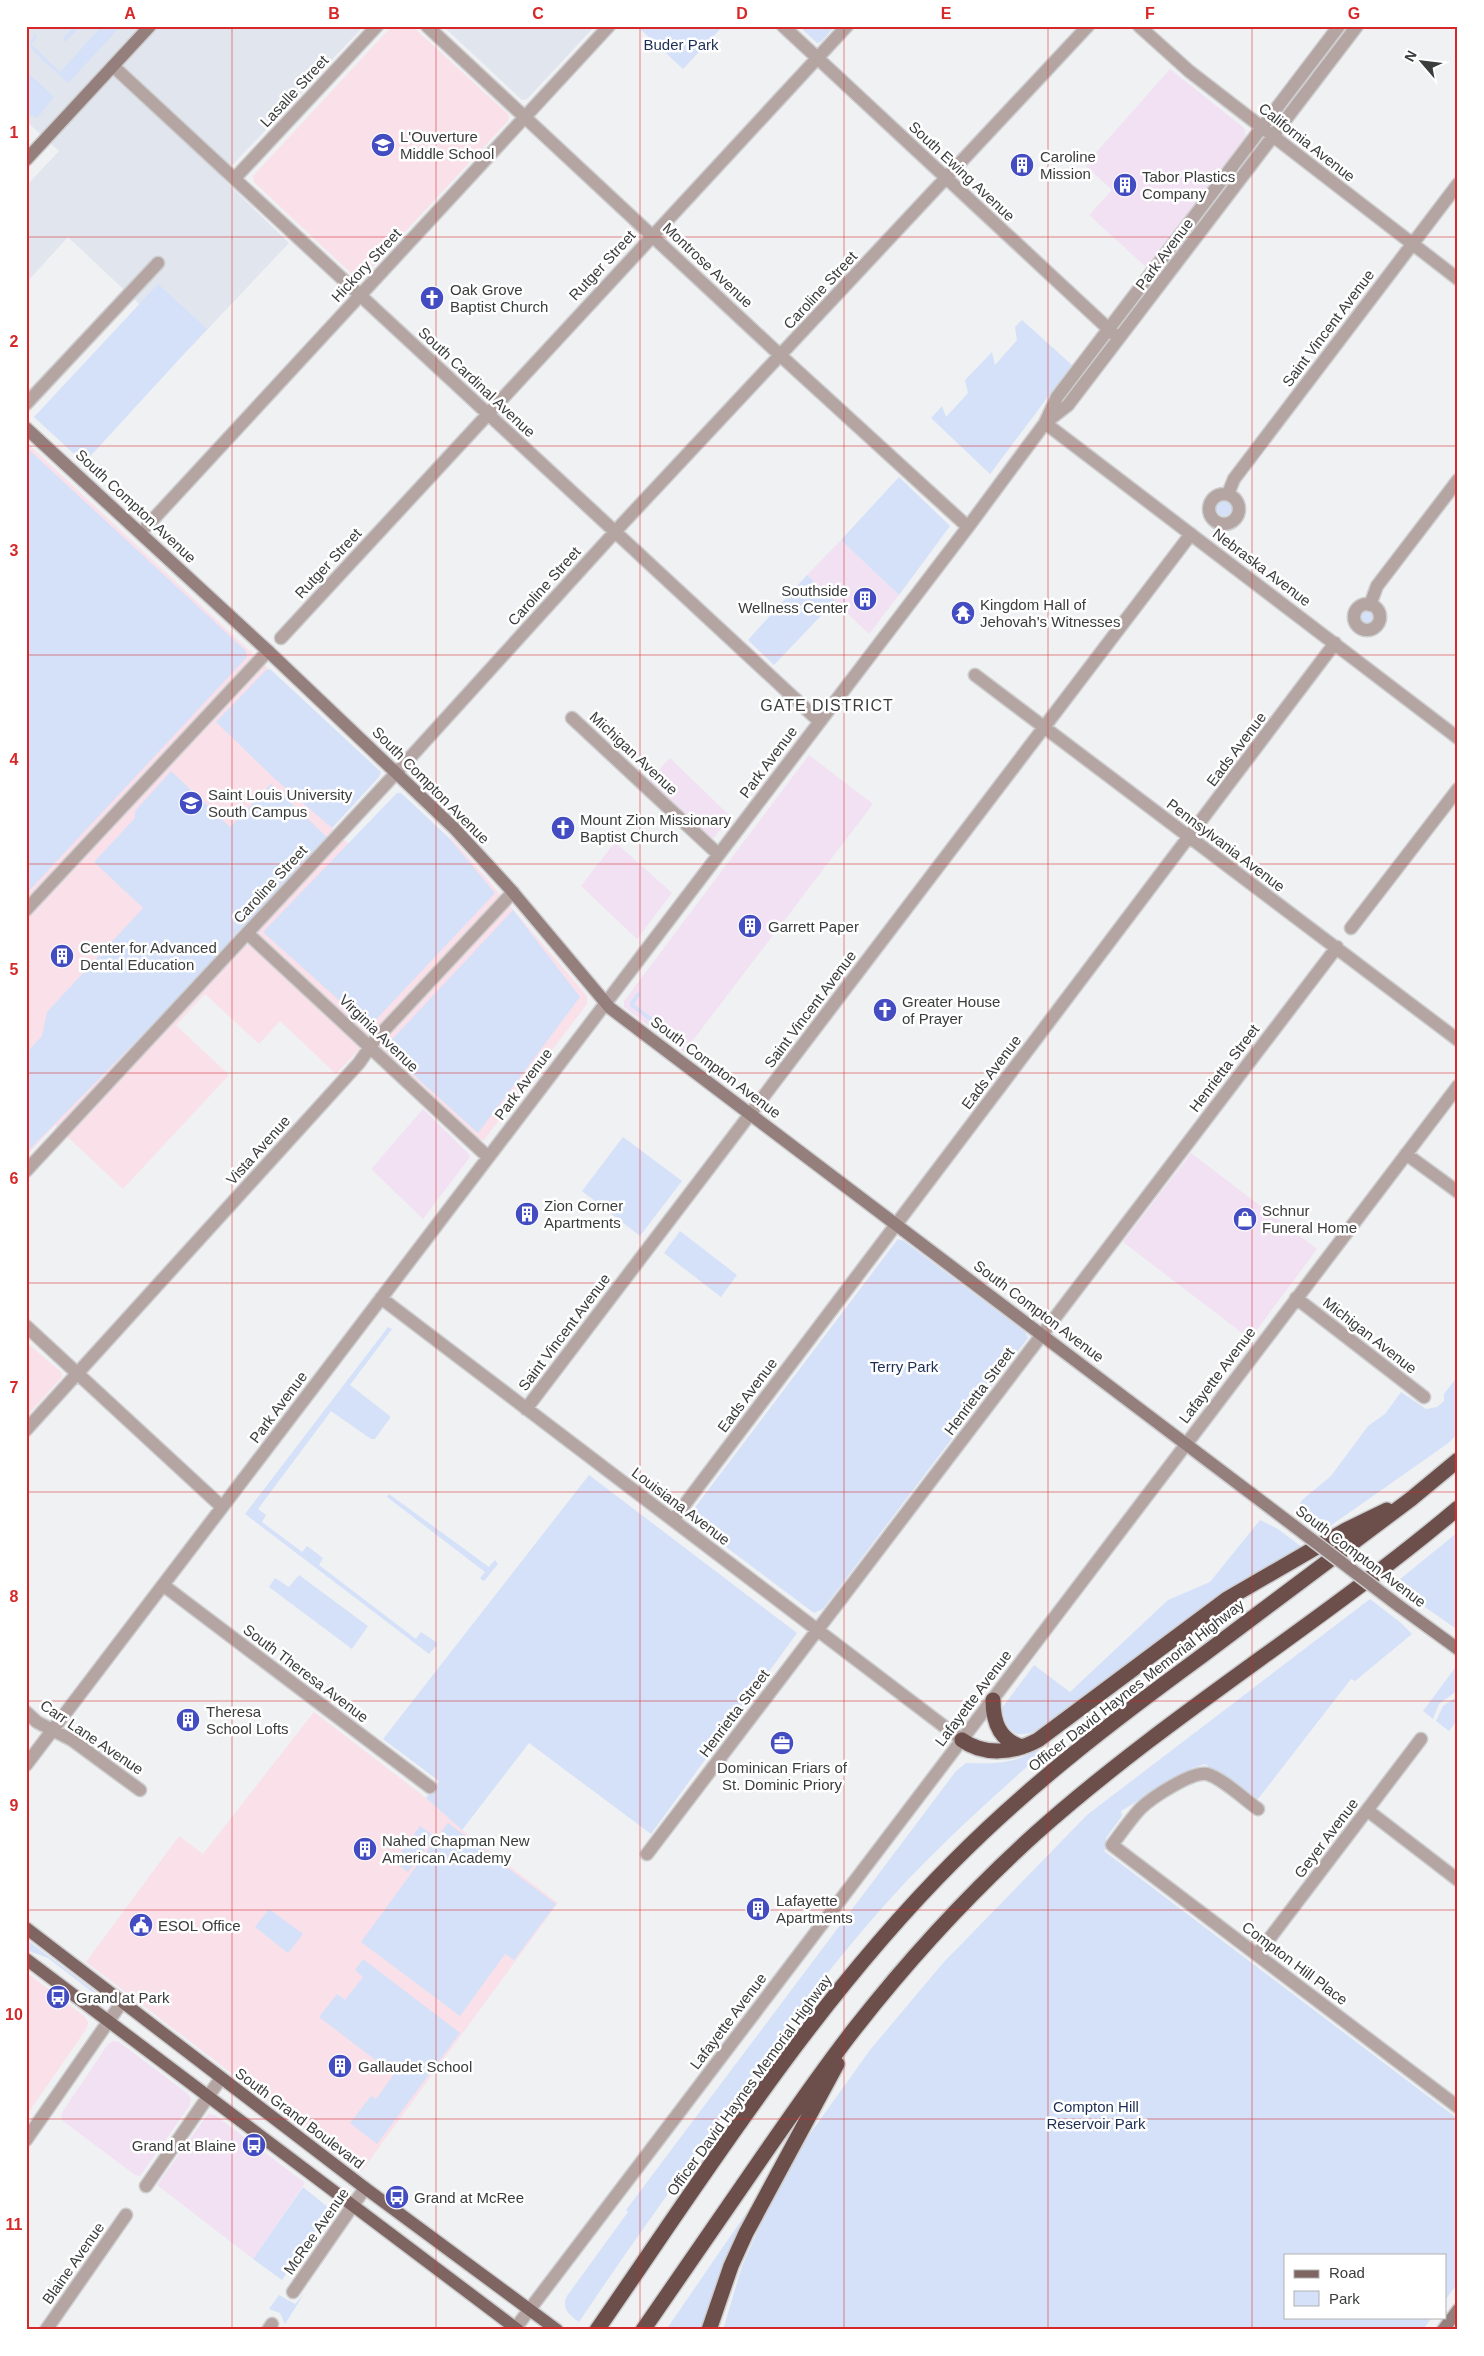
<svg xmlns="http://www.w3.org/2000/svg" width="1484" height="2356" viewBox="0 0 1484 2356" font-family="Arial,sans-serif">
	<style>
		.commercial { fill: #f1e1f3 }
		.built { fill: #e1e5ee }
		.education { fill: #f9e0e9 }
		.green { fill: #d4e1f9 }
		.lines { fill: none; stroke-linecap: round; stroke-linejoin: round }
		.street-casing { stroke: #cccdce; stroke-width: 15 }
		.secondary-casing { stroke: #cccdce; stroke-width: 15 }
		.primary-casing { stroke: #cccdce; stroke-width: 15 }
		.highway-casing { stroke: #cccdce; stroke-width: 18 }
		.street { stroke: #b4a4a2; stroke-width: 12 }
		.secondary { stroke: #957f7d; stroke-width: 12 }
		.primary { stroke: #7f6562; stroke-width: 12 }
		.highway { stroke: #6c4e4b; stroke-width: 15 }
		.secondary-bridge-casing { stroke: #cccdce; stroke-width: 15; stroke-linecap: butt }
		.secondary-bridge { stroke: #957f7d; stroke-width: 12 }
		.grid { fill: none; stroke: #d62828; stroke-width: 1; stroke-opacity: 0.55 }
		.labels { text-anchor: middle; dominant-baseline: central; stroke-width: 5; stroke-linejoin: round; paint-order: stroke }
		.park-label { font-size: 15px; fill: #1c2e53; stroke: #fff }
		.street-label { font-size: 15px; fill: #3b3c3c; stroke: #fff }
		.poi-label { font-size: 15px; fill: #3b3c3c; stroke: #fff; text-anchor: start }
		.neighbourhood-label { font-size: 16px; letter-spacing: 1px; fill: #3b3c3c; stroke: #fff }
		.neatline { fill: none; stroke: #d62828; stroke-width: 2 }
		.grid-label { font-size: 16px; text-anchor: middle; font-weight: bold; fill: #d62828 }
	</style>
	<rect width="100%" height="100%" fill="#f0f1f3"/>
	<!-- commercial -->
	<path class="commercial" d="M1170 69 1244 128 1246 136 1147 268 1089 215 1112 190 1085 165Z
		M841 540 899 595 869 634 807 575Z
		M809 755 873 804 684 1052 624 1007V1001Z
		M670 758 730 816 714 838 707 837 649 781Z
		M615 842 672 893 637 939 581 886Z
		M423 1109 468 1153 470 1157 423 1219 371 1169Z
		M1191 1153 1317 1249 1250 1339 1123 1242Z
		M113 2041 119 2042 188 2094 191 2099 190 2105 140 2176 135 2175 63 2121 61 2116 63 2111 108 2044Z
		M209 2114 215 2115 305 2183 253 2259 157 2185 205 2118Z"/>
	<!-- built -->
	<path class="built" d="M26 26H364L221 177 289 243 188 350 68 237 26 283V186L59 151 26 121Z
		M443 26H595L527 99 522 100Z"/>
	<!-- education -->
	<path class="education" d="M392 26H412L509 115 508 121 363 277 359 278 354 276 254 182 253 176Z
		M26 442 381 774 332 828 399 892 451 837 587 996V1004L484 1140 477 1139 370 1038 336 1074 280 1021 259 1044 205 994 176 1025 229 1075 123 1189 55 1125 26 1156Z
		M26 1342 61 1372 62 1377 26 1417Z
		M314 1712 426 1798 462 1830 558 1903 361 2172 86 1962 179 1836 203 1854Z
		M26 1972 84 2016 88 2022 87 2028 26 2116Z"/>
	<!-- green -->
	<path class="green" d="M74 26H79V28L65 42 63 38Z
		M102 26H121L68 83 33 51 30 43 36 33V38L31 44 60 72Z
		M637 26H723L683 69Z
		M799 26H835L821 42 817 43Z
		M1345 26H1350L1297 97 1293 95Z
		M26 71 54 97 37 118 26 113Z
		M158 284 207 329 84 463 34 417Z
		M1022 320 1072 365 990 474 931 418 942 406 946 417 968 393 965 380 992 352 995 365 1017 340 1015 327Z
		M26 447 246 651 247 657 26 894Z
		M899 477 950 526 899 595 841 540Z
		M1216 508a8 8 0 1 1 16 0a8 8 0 1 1-16 0Z
		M807 575 835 601 774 665 748 640Z
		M1360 618a8 8 0 1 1 16 0a8 8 0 1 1-16 0Z
		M270 669 381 772 379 777 332 828 274 778 216 722 266 670Z
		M171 771 230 827 271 784 332 842 26 1153V1053L42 1036 47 1012 143 908 94 862 135 818V811Z
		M397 793H401L449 838 495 893 369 1027 263 932Z
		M513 910 580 997 478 1133 384 1048Z
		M638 992 641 994 634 1004 663 1026 660 1029 630 1006V1002Z
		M623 1137 682 1181 640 1236 582 1191Z
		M680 1231 737 1275 721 1297 664 1253Z
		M898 1239 904 1241 1025 1332 1028 1338 823 1609 814 1613 693 1522 690 1514Z
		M388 1327 392 1329 350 1385 390 1416V1418L375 1439H371L331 1411 258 1509 266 1515 262 1522 302 1552 307 1546 323 1558 319 1565 416 1639 421 1632 436 1642 437 1645 429 1654 245 1514Z
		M1458 1376V1434L1447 1444 1323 1531 1296 1510 1302 1500 1331 1476 1368 1426 1385 1414 1401 1392 1426 1409 1437 1407 1444 1401V1394Z
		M589 1475 797 1633 651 1834 529 1743 462 1830 426 1798 439 1781 383 1739Z
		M389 1494 489 1567 495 1560 498 1564 485 1580 483 1581 480 1578 485 1572 387 1497Z
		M1260 1520 1278 1529 1303 1548 1037 1730C1014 1741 1006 1730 1002 1708L1034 1665 1070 1692 1168 1600 1210 1582Z
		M1458 1532V1630L1422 1605 1399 1580Z
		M299 1575 368 1626 352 1649 269 1587 275 1578 289 1587Z
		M1370 1599 1401 1623 1412 1634 1355 1681 1351 1679 1258 1799H1254L1205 1764 1193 1768 1121 1811 1122 1816 1106 1838V1848L1104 1851 1458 2119V2283L1445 2300V2255H1285V2317H1432L1423 2330H723L742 2266 762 2221 789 2167 812 2131 870 2050 943 1963 1087 1815Z
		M1455 1668 1458 1670V1690L1439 1704 1433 1719 1423 1711Z
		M1458 1696V1719L1449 1731 1436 1721 1443 1706Z
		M1038 1749 1040 1755C983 1806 925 1858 875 1916 812 1988 757 2067 702 2145 661 2204 619 2262 579 2322 569 2315 561 2308 567 2296L628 2212 626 2210 956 1771 966 1763C991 1764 1016 1764 1038 1749Z
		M448 1823 556 1904 514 1960 505 1954 460 2016 361 1942Z
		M420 1826 434 1836 408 1872 394 1862Z
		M269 1909 303 1934 288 1953 255 1927Z
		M26 1939 96 1992 95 1994 48 1958 26 1950Z
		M363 1959 460 2033 377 2144 350 2123 371 2096 376 2099 394 2074 319 2017 337 1994 345 2000 363 1977 355 1970Z
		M303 2187 330 2209 282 2280 253 2259Z
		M747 2212 749 2215 704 2330H666Z
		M304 2294 285 2324 280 2313 269 2309 279 2295 295 2304Z"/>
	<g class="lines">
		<!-- street casing -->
		<g class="street-casing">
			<path id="street" d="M427 26 781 356 968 527
				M783 26 1114 334
				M1139 26 1189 71 1458 279
				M113 66 819 721
				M235 178 377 26
				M26 404 158 263
				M1045 423 1458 738
				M1045 423 1068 405 1357 26
				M1228 494 1234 479 1458 184
				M1209 509a15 15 0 1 1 30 0a15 15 0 1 1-30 0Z
				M147 526 609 26
				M1354 617a13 13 0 1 1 26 0a13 13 0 1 1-26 0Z
				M1370 605 1377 586 1458 480
				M281 638 847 26
				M975 675 1458 1040
				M572 718 718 854
				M26 910 268 651
				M1351 928 1458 789
				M247 933 488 1157
				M1406 1154 1458 1192
				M26 1171 397 772 624 522 1088 26
				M381 1298 962 1740
				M1296 1298 1424 1397
				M26 1326 222 1507
				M526 1409 1191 534
				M26 1430 359 1063 375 1040 513 892
				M673 1520 1335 643
				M163 1585 430 1787
				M26 1712 37 1722 72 1740 140 1790
				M26 1765 968 527 1045 423 1057 397 1339 26
				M1258 1809C1245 1800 1222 1778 1207 1774 1192 1771 1151 1798 1140 1809 1130 1820 1121 1833 1112 1845L1458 2107
				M1367 1810 1458 1880
				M647 1854 1337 947
				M1257 1955 1421 1739
				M26 2140 122 2002
				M146 2186 221 2078
				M293 2292 365 2188
				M46 2330 126 2215
				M268 2330 272 2324
				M514 2330 1458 1086"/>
		</g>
		<!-- secondary casing -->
		<g class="secondary-casing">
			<path id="secondary" d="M26 160 150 26
				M26 428 268 651 454 828 511 890 610 1008 1294 1526
				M1399 1606 1458 1649
				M1443 2330 1458 2310"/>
		</g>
		<!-- primary casing -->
		<g class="primary-casing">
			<path id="primary" d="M26 1928 365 2188 557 2330
				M26 1959 518 2330"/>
		</g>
		<!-- highway casing -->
		<g class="highway-casing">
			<path id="highway" d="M993 1700C993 1722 999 1740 1022 1747
				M962 1740C984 1756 1014 1753 1038 1740L1227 1599 1346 1530 1387 1510
				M597 2330C709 2168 815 2000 954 1861 1029 1785 1113 1721 1199 1658 1270 1605 1341 1552 1411 1499L1458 1460
				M643 2330C683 2272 723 2214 763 2156 793 2113 823 2069 856 2027 910 1958 970 1893 1035 1834 1168 1715 1322 1623 1458 1508
				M709 2330 731 2266 746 2233 837 2064"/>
		</g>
		<!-- street -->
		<use href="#street" class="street"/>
		<!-- secondary -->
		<use href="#secondary" class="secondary"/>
		<!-- primary -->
		<use href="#primary" class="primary"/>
		<!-- highway -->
		<use href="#highway" class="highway"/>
		<!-- secondary-bridge casing -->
		<g class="secondary-bridge-casing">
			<path id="secondary-bridge" d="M1294 1526 1399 1606"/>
		</g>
		<!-- secondary-bridge -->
		<use href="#secondary-bridge" class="secondary-bridge"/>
	</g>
	<!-- grid -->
	<path class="grid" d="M232 26V2330M436 26V2330M640 26V2330M844 26V2330M1048 26V2330M1252 26V2330M26 237H1458M26 446H1458M26 655H1458M26 864H1458M26 1073H1458M26 1283H1458M26 1492H1458M26 1701H1458M26 1910H1458M26 2119H1458"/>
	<!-- icons -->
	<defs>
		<g id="school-disc" transform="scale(1.25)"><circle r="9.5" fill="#444cc1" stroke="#fff"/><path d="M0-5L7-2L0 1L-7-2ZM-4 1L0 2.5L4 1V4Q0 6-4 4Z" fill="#fff"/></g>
		<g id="building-disc" transform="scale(1.25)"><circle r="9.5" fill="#444cc1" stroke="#fff"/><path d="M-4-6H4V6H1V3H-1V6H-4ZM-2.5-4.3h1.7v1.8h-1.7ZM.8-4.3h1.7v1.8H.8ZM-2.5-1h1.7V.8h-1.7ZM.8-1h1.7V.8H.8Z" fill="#fff"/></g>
		<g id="church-disc" transform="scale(1.25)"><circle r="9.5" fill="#444cc1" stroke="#fff"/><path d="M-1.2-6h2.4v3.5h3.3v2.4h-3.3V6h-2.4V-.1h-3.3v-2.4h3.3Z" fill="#fff"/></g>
		<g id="temple-disc" transform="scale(1.25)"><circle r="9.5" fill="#444cc1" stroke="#fff"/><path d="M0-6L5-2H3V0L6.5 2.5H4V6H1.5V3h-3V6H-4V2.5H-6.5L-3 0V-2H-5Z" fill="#fff"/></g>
		<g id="university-disc" transform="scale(1.25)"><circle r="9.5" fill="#444cc1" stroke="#fff"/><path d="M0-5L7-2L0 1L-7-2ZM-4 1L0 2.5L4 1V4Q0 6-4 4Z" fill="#fff"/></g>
		<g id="shop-disc" transform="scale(1.25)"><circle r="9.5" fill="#444cc1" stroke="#fff"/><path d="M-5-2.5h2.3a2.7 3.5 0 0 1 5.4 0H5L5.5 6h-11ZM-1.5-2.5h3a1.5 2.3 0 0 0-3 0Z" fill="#fff"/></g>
		<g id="office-disc" transform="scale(1.25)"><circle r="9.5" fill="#444cc1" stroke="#fff"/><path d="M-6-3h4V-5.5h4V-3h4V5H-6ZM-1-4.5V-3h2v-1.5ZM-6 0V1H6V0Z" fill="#fff"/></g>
		<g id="civic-disc" transform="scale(1.25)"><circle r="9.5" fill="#444cc1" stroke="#fff"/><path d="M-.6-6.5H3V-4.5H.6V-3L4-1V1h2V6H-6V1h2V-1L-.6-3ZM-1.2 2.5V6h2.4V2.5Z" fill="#fff"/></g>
		<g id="bus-disc" transform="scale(1.25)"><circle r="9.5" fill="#444cc1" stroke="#fff"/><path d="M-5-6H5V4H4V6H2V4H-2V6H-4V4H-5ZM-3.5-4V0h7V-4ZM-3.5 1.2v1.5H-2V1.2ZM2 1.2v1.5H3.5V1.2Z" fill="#fff"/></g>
	</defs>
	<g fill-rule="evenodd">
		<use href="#school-disc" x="383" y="145"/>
		<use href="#building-disc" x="1022" y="165"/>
		<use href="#building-disc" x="1125" y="185"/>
		<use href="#church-disc" x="432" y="298"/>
		<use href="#building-disc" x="865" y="599"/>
		<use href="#temple-disc" x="963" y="613"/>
		<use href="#university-disc" x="191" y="803"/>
		<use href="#church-disc" x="563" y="828"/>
		<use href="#building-disc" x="750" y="926"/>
		<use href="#building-disc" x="62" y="956"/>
		<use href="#church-disc" x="885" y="1010"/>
		<use href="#building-disc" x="527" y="1214"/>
		<use href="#shop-disc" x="1245" y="1219"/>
		<use href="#building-disc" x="188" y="1720"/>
		<use href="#office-disc" x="782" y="1743"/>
		<use href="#building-disc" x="365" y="1849"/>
		<use href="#building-disc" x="758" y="1909"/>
		<use href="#civic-disc" x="141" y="1925"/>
		<use href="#bus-disc" x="58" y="1997"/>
		<use href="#building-disc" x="340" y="2066"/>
		<use href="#bus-disc" x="254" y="2145"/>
		<use href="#bus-disc" x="397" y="2197"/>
	</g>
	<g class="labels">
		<!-- park labels -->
		<g class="park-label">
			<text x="681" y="44">Buder Park</text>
			<text x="904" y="1366">Terry Park</text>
			<text x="1096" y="2106">Compton Hill<tspan x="1096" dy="17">Reservoir Park</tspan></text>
		</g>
		<!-- street labels -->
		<g class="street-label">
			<text transform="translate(294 91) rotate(-47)">Lasalle Street</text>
			<text transform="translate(1307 142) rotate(38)">California Avenue</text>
			<text transform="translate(962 171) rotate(43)">South Ewing Avenue</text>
			<text transform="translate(1164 254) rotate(-53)">Park Avenue</text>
			<text transform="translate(366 265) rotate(-47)">Hickory Street</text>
			<text transform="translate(602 265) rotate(-47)">Rutger Street</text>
			<text transform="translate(708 265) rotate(43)">Montrose Avenue</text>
			<text transform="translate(820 290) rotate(-47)">Caroline Street</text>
			<text transform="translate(1328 328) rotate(-53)">Saint Vincent Avenue</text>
			<text transform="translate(477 382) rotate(43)">South Cardinal Avenue</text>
			<text transform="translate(136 506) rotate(43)">South Compton Avenue</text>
			<text transform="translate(328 563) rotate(-47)">Rutger Street</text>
			<text transform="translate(1262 567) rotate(37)">Nebraska Avenue</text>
			<text transform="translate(544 586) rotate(-48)">Caroline Street</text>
			<text transform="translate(1236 749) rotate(-53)">Eads Avenue</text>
			<text transform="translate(634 753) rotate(43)">Michigan Avenue</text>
			<text transform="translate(768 762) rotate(-53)">Park Avenue</text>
			<text transform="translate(431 785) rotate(45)">South Compton Avenue</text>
			<text transform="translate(1226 845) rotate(37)">Pennsylvania Avenue</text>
			<text transform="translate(270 884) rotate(-47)">Caroline Street</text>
			<text transform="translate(810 1009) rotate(-53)">Saint Vincent Avenue</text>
			<text transform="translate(379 1033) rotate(44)">Virginia Avenue</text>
			<text transform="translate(716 1067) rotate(37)">South Compton Avenue</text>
			<text transform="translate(1224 1068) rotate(-53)">Henrietta Street</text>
			<text transform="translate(991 1072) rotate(-53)">Eads Avenue</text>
			<text transform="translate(523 1084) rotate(-53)">Park Avenue</text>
			<text transform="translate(258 1150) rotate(-48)">Vista Avenue</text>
			<text transform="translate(1039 1311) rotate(37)">South Compton Avenue</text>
			<text transform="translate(564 1332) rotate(-53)">Saint Vincent Avenue</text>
			<text transform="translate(1370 1335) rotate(38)">Michigan Avenue</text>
			<text transform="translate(1217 1375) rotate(-53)">Lafayette Avenue</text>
			<text transform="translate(979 1391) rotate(-53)">Henrietta Street</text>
			<text transform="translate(747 1395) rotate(-53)">Eads Avenue</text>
			<text transform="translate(278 1407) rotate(-53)">Park Avenue</text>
			<text transform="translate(681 1506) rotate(37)">Louisiana Avenue</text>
			<text transform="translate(1361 1556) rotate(37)">South Compton Avenue</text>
			<text transform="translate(306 1673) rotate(37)">South Theresa Avenue</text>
			<text transform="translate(1136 1685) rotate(-38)">Officer David Haynes Memorial Highway</text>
			<text transform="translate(973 1698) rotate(-53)">Lafayette Avenue</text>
			<text transform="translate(734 1713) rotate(-53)">Henrietta Street</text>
			<text transform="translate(92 1737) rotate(34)">Carr Lane Avenue</text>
			<text transform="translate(1326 1838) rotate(-53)">Geyer Avenue</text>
			<text transform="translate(1295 1963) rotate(37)">Compton Hill Place</text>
			<text transform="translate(728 2021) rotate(-53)">Lafayette Avenue</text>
			<text transform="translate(749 2085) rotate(-54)">Officer David Haynes Memorial Highway</text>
			<text transform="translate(300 2118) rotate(37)">South Grand Boulevard</text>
			<text transform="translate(316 2231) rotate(-55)">McRee Avenue</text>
			<text transform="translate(73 2263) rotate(-55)">Blaine Avenue</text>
		</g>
		<!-- poi labels -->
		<g class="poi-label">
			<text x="400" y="136">L'Ouverture<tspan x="400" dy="17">Middle School</tspan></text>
			<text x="1040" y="156">Caroline<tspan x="1040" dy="17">Mission</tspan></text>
			<text x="1142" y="176">Tabor Plastics<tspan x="1142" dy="17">Company</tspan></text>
			<text x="450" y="289">Oak Grove<tspan x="450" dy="17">Baptist Church</tspan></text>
			<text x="848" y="590" text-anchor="end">Southside<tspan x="848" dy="17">Wellness Center</tspan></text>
			<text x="980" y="604">Kingdom Hall of<tspan x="980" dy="17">Jehovah's Witnesses</tspan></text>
			<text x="208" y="794">Saint Louis University<tspan x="208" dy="17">South Campus</tspan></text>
			<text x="580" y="819">Mount Zion Missionary<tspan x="580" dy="17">Baptist Church</tspan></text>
			<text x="768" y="926">Garrett Paper</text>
			<text x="80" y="947">Center for Advanced<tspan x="80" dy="17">Dental Education</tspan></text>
			<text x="902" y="1001">Greater House<tspan x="902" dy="17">of Prayer</tspan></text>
			<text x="544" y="1205">Zion Corner<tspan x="544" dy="17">Apartments</tspan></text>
			<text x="1262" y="1210">Schnur<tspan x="1262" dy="17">Funeral Home</tspan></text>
			<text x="206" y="1711">Theresa<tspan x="206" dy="17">School Lofts</tspan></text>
			<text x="782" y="1767" text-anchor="middle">Dominican Friars of<tspan x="782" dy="17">St. Dominic Priory</tspan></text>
			<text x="382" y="1840">Nahed Chapman New<tspan x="382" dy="17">American Academy</tspan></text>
			<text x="776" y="1900">Lafayette<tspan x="776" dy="17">Apartments</tspan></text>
			<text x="158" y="1925">ESOL Office</text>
			<text x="76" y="1997">Grand at Park</text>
			<text x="358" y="2066">Gallaudet School</text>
			<text x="236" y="2145" text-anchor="end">Grand at Blaine</text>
			<text x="414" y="2197">Grand at McRee</text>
		</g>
		<!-- neighbourhood labels -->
		<g class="neighbourhood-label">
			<text x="827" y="705">GATE DISTRICT</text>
		</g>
	</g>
	<!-- border -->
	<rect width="1484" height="2356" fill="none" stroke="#ffffff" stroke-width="55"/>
	<!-- legend -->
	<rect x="1284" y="2254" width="162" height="65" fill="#ffffff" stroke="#b1b1b1"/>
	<rect x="1294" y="2270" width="25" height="8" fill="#7f6562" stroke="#b1b1b1"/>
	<text x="1329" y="2278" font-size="15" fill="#3b3c3c">Road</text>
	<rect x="1294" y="2291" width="25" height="15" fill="#d4e1f9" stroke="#b1b1b1"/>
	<text x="1329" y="2304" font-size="15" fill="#3b3c3c">Park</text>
	<!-- north arrow -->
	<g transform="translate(1422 62) rotate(298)" stroke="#ffffff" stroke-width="4" paint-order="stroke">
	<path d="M0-4L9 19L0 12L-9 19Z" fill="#3b3c3c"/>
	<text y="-8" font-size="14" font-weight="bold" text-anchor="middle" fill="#3b3c3c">N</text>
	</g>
	<rect x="28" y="28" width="1428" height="2300" class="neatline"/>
	<g class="grid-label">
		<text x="130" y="19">A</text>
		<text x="334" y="19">B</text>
		<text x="538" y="19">C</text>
		<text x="742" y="19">D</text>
		<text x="946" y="19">E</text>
		<text x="1150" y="19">F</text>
		<text x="1354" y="19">G</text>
		<text x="14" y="138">1</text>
		<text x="14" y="347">2</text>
		<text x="14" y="556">3</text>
		<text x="14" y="765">4</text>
		<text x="14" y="975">5</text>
		<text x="14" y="1184">6</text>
		<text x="14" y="1393">7</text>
		<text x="14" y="1602">8</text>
		<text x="14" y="1811">9</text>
		<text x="14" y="2020">10</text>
		<text x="14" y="2230">11</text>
	</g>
</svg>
